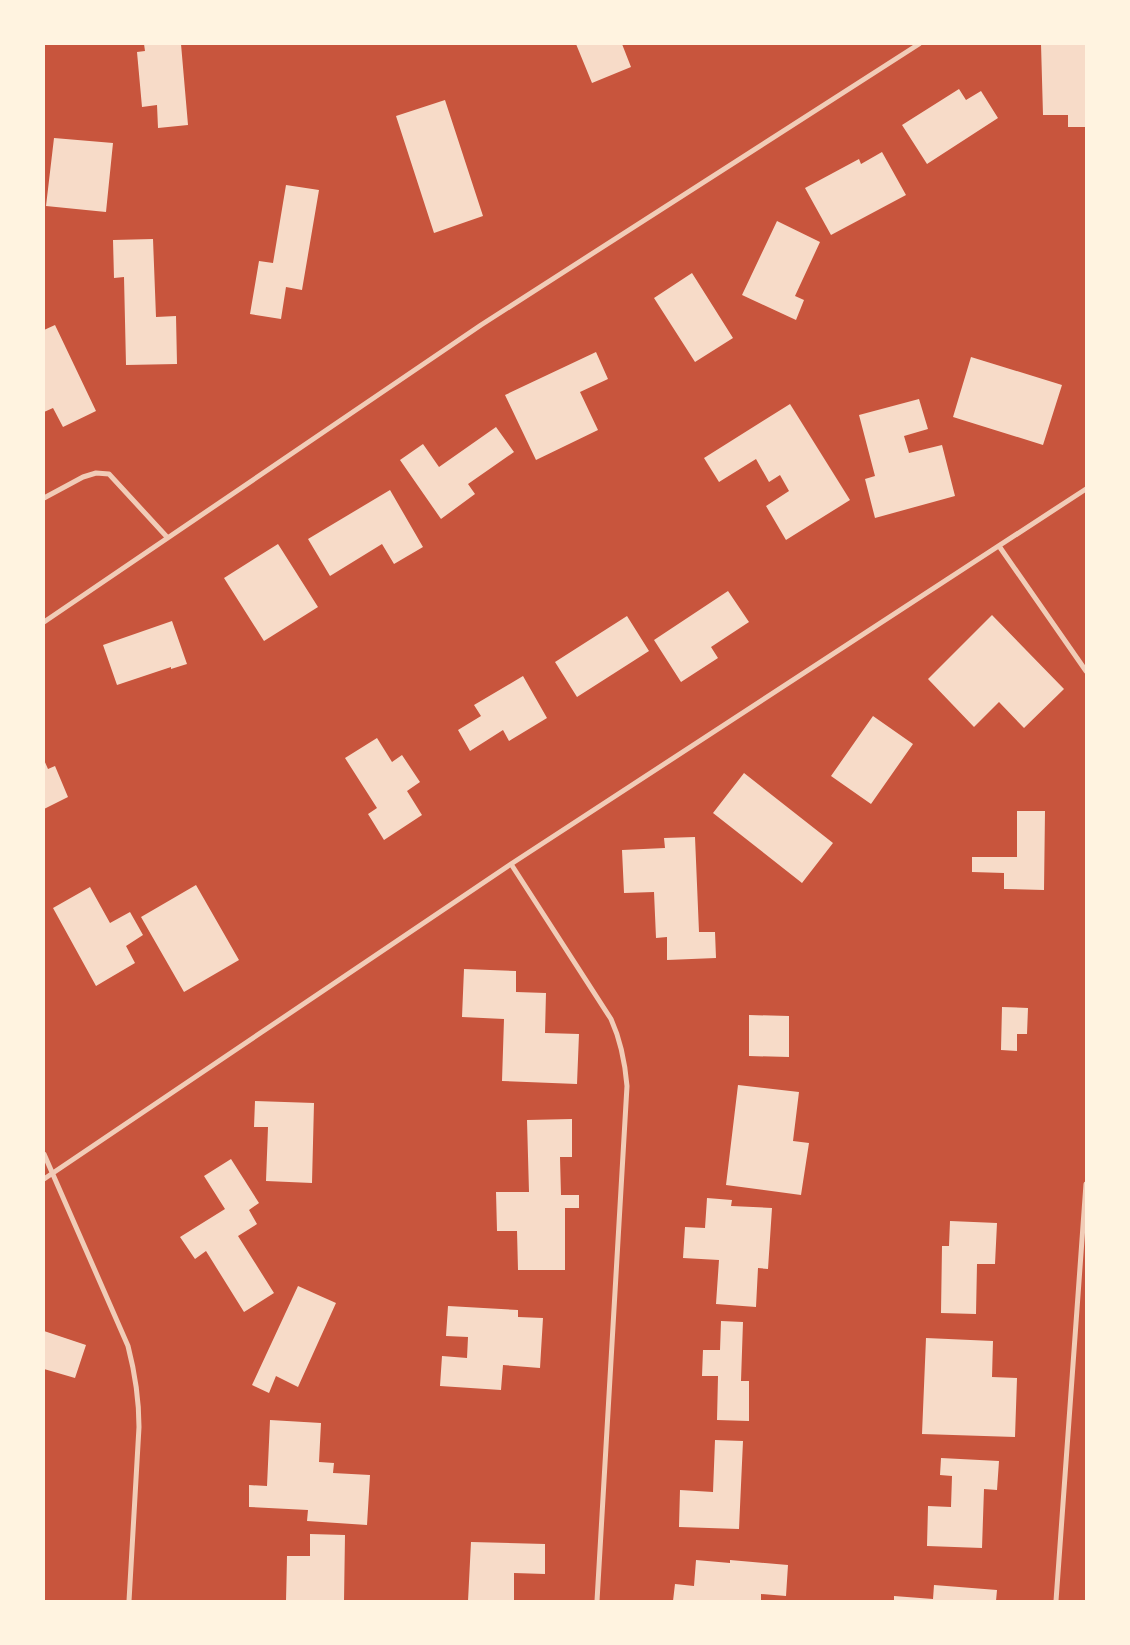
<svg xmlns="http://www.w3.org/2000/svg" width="1130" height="1645" viewBox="0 0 1130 1645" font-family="'Noto Sans',sans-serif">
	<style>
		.building { fill: #f7dbc8 }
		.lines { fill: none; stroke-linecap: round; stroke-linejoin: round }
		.minor { stroke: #f1ccb7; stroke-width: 5 }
	</style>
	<rect width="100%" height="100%" fill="#c8553d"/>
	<!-- building -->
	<path class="building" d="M144 44H181L188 125 158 128 157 105 142 107 137 52 145 51Z
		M576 44H622L631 67 592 83Z
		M1041 44H1086V58H1085L1086 127H1068V115H1043Z
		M959 89 966 100 981 91 998 118 927 164 902 125Z
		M445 100 483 216 434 233 396 116Z
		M54 138 113 143 106 212 46 206Z
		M882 152 906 195 831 235 805 188 859 159 861 164Z
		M286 185 319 190 302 290 286 287 281 319 250 314 259 261 273 263Z
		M777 221 820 242 795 296 804 300 796 320 742 295Z
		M153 239 156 317 176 316 177 364 126 365 124 277 114 278 113 240Z
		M692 273 733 338 695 362 654 298Z
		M55 325 96 411 63 427 53 408 44 412V330Z
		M596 352 608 379 580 392 598 430 536 460 505 395Z
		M971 357 1062 385 1043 445 953 417Z
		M919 399 928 429 904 436 909 453 942 445 955 496 875 518 865 479 875 476 859 415Z
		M790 404 850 500 786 540 766 506 789 491 780 475 769 482 756 459 719 482 704 458Z
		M496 427 514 452 468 484 475 494 441 519 400 460 423 444 439 467Z
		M390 490 423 547 394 564 382 544 330 576 308 539Z
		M278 544 318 607 264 641 224 578Z
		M728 591 749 622 711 647 718 658 681 682 654 640Z
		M992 615 1064 689 1024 728 999 702 974 727 928 679Z
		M627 616 649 651 577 697 555 662Z
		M172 621 187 664 171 669V667L117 685 103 645Z
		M523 676 547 718 509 741 503 730 470 751 458 730 481 716 474 705Z
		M873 716 913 744 871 804 831 776Z
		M377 738 392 762 402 755 420 782 407 791 422 815 384 840 368 814 377 808 345 758Z
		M44 760 48 769 55 766 68 797 44 809Z
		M744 773 833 843 802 883 713 813Z
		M1017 811H1045L1044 890 1004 889V873L972 872V857H1017Z
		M695 837 699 932H715L716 958 667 960V937L656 938 654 892 624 893 622 850 665 848 664 838Z
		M196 885 239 960 184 992 141 917Z
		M90 887 110 923 130 912 143 935 126 946 135 963 96 986 53 908Z
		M464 969 516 971V992L546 993 545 1033 579 1034 577 1084 502 1081 504 1019 462 1017Z
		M1002 1007 1028 1008 1027 1034H1017V1051L1001 1050Z
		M749 1015 789 1016V1057L749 1056Z
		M738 1085 799 1092 793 1141 809 1143 801 1195 726 1185Z
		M255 1101 314 1103 312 1183 266 1181 268 1127H254Z
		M572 1119V1157H560L561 1195H579V1208H565V1270H518L517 1231H497L496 1192H529L527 1120Z
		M231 1159 259 1203 249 1210 257 1224 238 1236 274 1293 244 1312 206 1251 195 1259 180 1237 225 1209 204 1176Z
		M707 1198 732 1200 731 1206 772 1208 768 1269 758 1268 756 1307 716 1304 719 1260 683 1258 685 1227 705 1228Z
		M950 1221 997 1223 995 1264H977L976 1314 941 1313 942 1246H949Z
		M298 1286 336 1303 298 1387 276 1376 269 1393 252 1385Z
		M448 1306 518 1310V1317L543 1318 540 1368 503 1365 501 1390 440 1386 442 1356 467 1358 468 1337 446 1336Z
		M721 1321 743 1322 741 1381H749V1421L717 1420 718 1376H702L703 1350H720Z
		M44 1331 86 1345 75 1378 44 1369Z
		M926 1338 993 1341 992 1377 1017 1378 1015 1437 922 1434Z
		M270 1420 321 1423 319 1462 334 1463 333 1473 370 1475 367 1525 307 1521 308 1510 249 1507V1485L267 1486Z
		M715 1440 743 1441 739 1529 679 1527 680 1490 713 1492Z
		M941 1458 999 1461 997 1490 984 1489 982 1548 927 1546 928 1506 951 1507 952 1476 940 1475Z
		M310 1534 345 1535 344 1601H286L287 1556H310Z
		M471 1542 545 1544V1574L514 1573V1601H468Z
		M696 1560 730 1563V1560L788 1565 786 1596 761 1594V1601H673L675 1584 694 1586Z
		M934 1585 997 1590 996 1601H894V1596L933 1599Z"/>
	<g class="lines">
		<!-- minor -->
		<path class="minor" d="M44 498 83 477 96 473 109 474 167 537
			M999 546 1086 671
			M44 622 481 325 919 44
			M511 864 611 1019C621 1041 625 1062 627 1086L597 1601
			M44 1154 128 1346C135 1373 139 1399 139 1427L129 1601
			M44 1179 511 864 1086 489
			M1056 1601 1086 1184"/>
	</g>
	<!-- border -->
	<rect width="1130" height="1645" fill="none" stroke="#fff3e0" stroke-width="90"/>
</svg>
